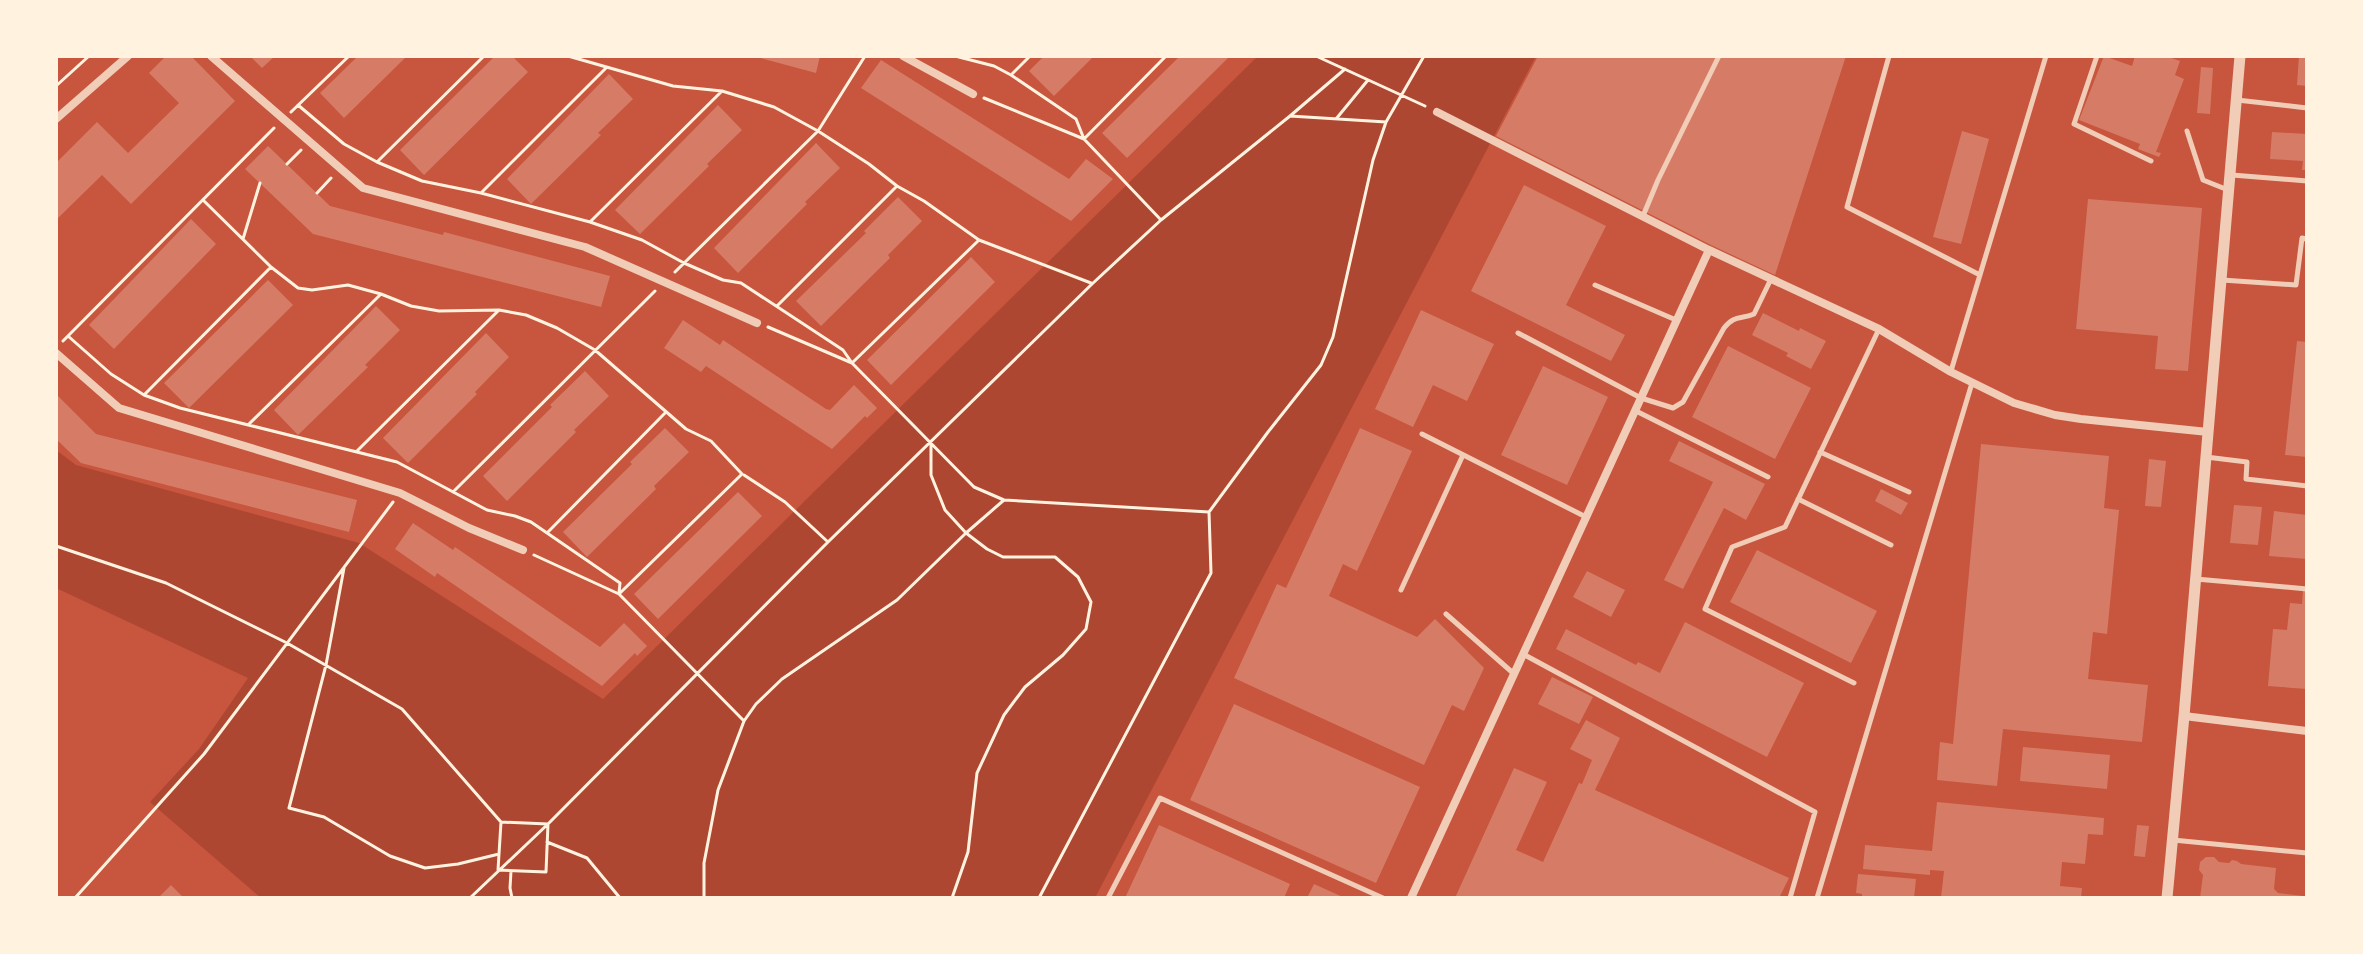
<svg xmlns="http://www.w3.org/2000/svg" width="2363" height="954" viewBox="0 0 2363 954" font-family="'Noto Sans',sans-serif">
	<style>
		.green { fill: #ae4732 }
		.building { fill: #d67c66 }
		.lines { fill: none; stroke-linecap: round; stroke-linejoin: round }
		.path { stroke: #fff3e0; stroke-width: 3 }
		.service { stroke: #f1ccb7; stroke-width: 5 }
		.minor { stroke: #f1ccb7; stroke-width: 8 }
		.tertiary { stroke: #f1ccb7; stroke-width: 11 }
	</style>
	<rect width="100%" height="100%" fill="#c8553d"/>
	<!-- green -->
	<path class="green" d="M1258 56H1536L1095 898H261L150 802 199 749 248 678 56 588V450L76 465 359 543 603 699Z"/>
	<!-- building -->
	<path class="building" d="M166 56H191L235 101 131 204 102 175 56 220V163L97 122 128 153 179 103 149 73Z
		M250 56H275L262 68Z
		M358 56H407L344 118 320 93Z
		M495 56H512L528 72 424 175 400 150Z
		M753 56H820L816 73Z
		M1044 56H1094L1054 96 1029 71Z
		M1180 56H1230L1127 158 1102 133Z
		M1538 56H1846L1775 275 1711 245 1496 136Z
		M2104 56 2132 66 2135 56H2166L2180 61 2175 75 2184 79 2156 152 2161 153 2159 157 2138 149 2140 144 2079 120Z
		M2299 56H2307V86L2297 85Z
		M881 60 1069 179 1086 159 1113 179 1071 221 861 88Z
		M2201 67 2213 68 2210 114 2197 113Z
		M609 74 633 99 598 133 601 135 531 204 507 179Z
		M718 105 742 130 707 164 709 166 640 234 615 210Z
		M1962 131 1989 139 1961 244 1933 237Z
		M2272 132 2307 134V170H2302L2303 161 2270 159Z
		M816 143 840 168 805 202 807 204 738 273 714 248Z
		M268 146 330 206 443 235 444 232 610 276 601 307 313 234 245 169Z
		M1524 185 1606 226 1566 305 1625 335 1611 361 1471 291Z
		M898 197 922 221 888 255 890 258 821 326 796 301 866 233 864 231Z
		M2088 199 2202 208 2188 371 2155 369 2158 336 2076 329Z
		M191 219 216 244 114 349 89 325Z
		M971 257 995 282 891 385 867 360Z
		M268 280 293 305 189 408 164 383Z
		M376 306 400 330 365 365 368 367 298 435 274 410Z
		M1421 310 1494 344 1467 401 1433 385 1413 427 1375 409Z
		M1763 313 1799 331 1800 328 1826 341 1811 369 1786 356 1788 353 1752 335Z
		M683 320 720 345 723 340 826 409 830 410 854 385 877 408 867 418 865 416 832 449 706 366 701 372 664 348Z
		M486 333 509 357 475 392 477 394 408 463 383 438Z
		M2297 341 2307 342V457L2285 455Z
		M1728 346 1811 388 1775 459 1692 417Z
		M1543 366 1608 397 1567 485 1501 455Z
		M585 371 609 396 574 430 576 432 507 501 483 476 552 407 550 405Z
		M56 394 96 434 357 500 349 532 81 463 56 439Z
		M665 428 689 452 654 486 656 489 587 557 563 532 632 464 630 462Z
		M1360 428 1412 451 1357 571 1343 564 1329 596 1417 637 1435 619 1484 668 1464 711 1452 705 1424 765 1234 678 1277 584 1286 588Z
		M1679 441 1765 484 1746 520 1724 508 1683 589 1664 580 1713 482 1669 461Z
		M1981 444 2109 456 2104 508 2119 510 2107 634 2093 632 2088 679 2148 685 2142 742 2003 729 1997 786 1937 780 1940 742 1953 744Z
		M2149 459 2166 461 2161 507 2145 506Z
		M1881 489 1908 503 1901 515 1875 501Z
		M738 492 762 516 658 619 634 594Z
		M2234 505 2262 507 2258 545 2230 543Z
		M2274 511 2307 515V559L2269 556Z
		M413 523 453 550 455 547 600 647 624 623 647 646 637 656 635 653 602 686 437 573 435 577 395 549Z
		M1757 550 1877 611 1851 663 1730 602Z
		M1587 571 1625 590 1611 617 1573 597Z
		M2303 591H2307V689L2268 686 2273 629 2287 630 2290 603 2302 604Z
		M1685 622 1804 683 1767 757 1556 649 1566 629 1636 665 1638 662 1660 673Z
		M1552 677 1593 697 1579 724 1538 704Z
		M1234 704 1420 787 1376 883 1190 800Z
		M1586 720 1620 738 1595 790 1789 878 1779 898H1455L1514 768 1547 782 1516 850 1543 862 1579 783 1582 784 1592 760 1570 749Z
		M2023 747 2110 755 2107 789 2020 781Z
		M1937 802 2104 818 2103 835 2088 834 2085 864 2062 862 2060 886 2082 888 2081 898H1941L1944 871 1930 870V875L1863 869 1865 845 1932 851Z
		M1159 825 1290 884 1284 898H1125Z
		M2137 825 2149 826 2145 857 2134 856Z
		M2206 857H2214L2219 862 2229 863 2232 860 2237 861 2241 864 2276 868 2274 889 2278 893 2304 896V898H2200L2203 875 2199 870 2200 862Z
		M1858 874 1916 879 1914 898H1862V894L1856 893Z
		M1314 884 1345 898H1307Z
		M171 885 184 898H158Z"/>
	<g class="lines">
		<!-- path -->
		<path class="path" d="M955 56 994 66 1011 75 1076 119 1084 139 1166 56
			M1316 56 1425 106
			M1011 75 1030 56
			M56 86 89 56
			M984 98 1084 139 1161 220
			M298 105 344 144 377 162 422 181 481 193 590 222 642 240 684 263 723 280 741 283 843 350 852 363 979 240 924 201 897 186 869 164 818 131 774 107 722 91 673 86 568 56
			M291 112 349 56
			M1290 116 1386 122
			M1336 119 1368 80
			M377 162 484 56
			M287 164 301 150
			M317 193 331 178
			M481 193 606 68
			M591 221 722 91
			M243 239 260 183
			M979 240 1091 283
			M271 267 298 288 312 290 348 285 381 294 411 306 439 311 499 310 526 315 557 328 595 350 686 429 711 441 742 474 619 594
			M675 272 818 131 865 56
			M778 305 897 186
			M768 327 852 363 974 487 1004 500 1209 512
			M68 336 111 374 144 395 180 408 397 462 487 510 515 516 531 522 620 583 619 593
			M63 341 274 128
			M144 395 271 267 203 200
			M248 425 381 294
			M931 441V475L945 510 966 533 987 549 1003 557H1055L1078 577 1091 602 1086 629 1063 655 1025 687 1004 715 977 773 968 852 952 898
			M357 451 499 310
			M744 475 785 502 828 542
			M453 492 655 291
			M548 532 666 412
			M56 546 166 583 287 643 402 709 501 822 498 870 546 872 548 824 501 822
			M534 555 619 594 744 721
			M344 568 326 665 289 808 324 817 390 856 425 868 458 864 499 854
			M547 842 587 858 620 898
			M511 871 510 888 512 898
			M75 898 204 754 393 502
			M470 898 548 824 828 542 1092 284 1161 220 1290 116 1345 69
			M704 898V863L718 790 744 721 756 704 782 679 897 600 966 533 1004 500
			M1039 898 1211 573 1209 512 1268 432 1321 365 1333 337 1373 160 1386 122 1424 56"/>
		<!-- service -->
		<path class="service" d="M1889 56 1847 207 1980 275
			M2097 56 2074 124 2151 161
			M2237 100 2307 108
			M2187 131 2203 180 2228 190
			M2232 175 2307 181
			M1643 216 1658 180 1719 56
			M2222 280 2296 285 2302 238 2307 239
			M1595 285 1676 320
			M1518 333 1641 398 1673 408 1683 402 1724 328C1735 314 1741 320 1754 314L1771 279
			M1951 371 2046 56
			M1636 411 1768 477
			M1422 434 1586 517
			M1820 452 1909 492
			M2206 457 2247 462 2246 479 2307 486
			M1798 499 1891 545
			M2196 579 2307 589
			M1401 590 1463 455
			M1446 614 1513 673
			M1523 654 1815 812 1790 898
			M1854 683 1705 609 1732 547 1785 527 1879 329
			M2173 840 2307 853
			M1108 898 1160 798 1383 898
			M1817 898 1972 383"/>
		<!-- minor -->
		<path class="minor" d="M211 56 363 188 585 247 757 323
			M903 56 973 94
			M1437 112 1709 250 1879 329 1951 372 2014 403 2055 415 2081 419 2208 432
			M56 119 128 56
			M56 353 119 408 400 493 469 528 523 550
			M2184 716 2307 731
			M1411 898 1709 250"/>
		<!-- tertiary -->
		<path class="tertiary" d="M2167 898 2184 716 2240 56"/>
	</g>
	<!-- border -->
	<rect width="2363" height="954" fill="none" stroke="#fff3e0" stroke-width="116"/>
</svg>
